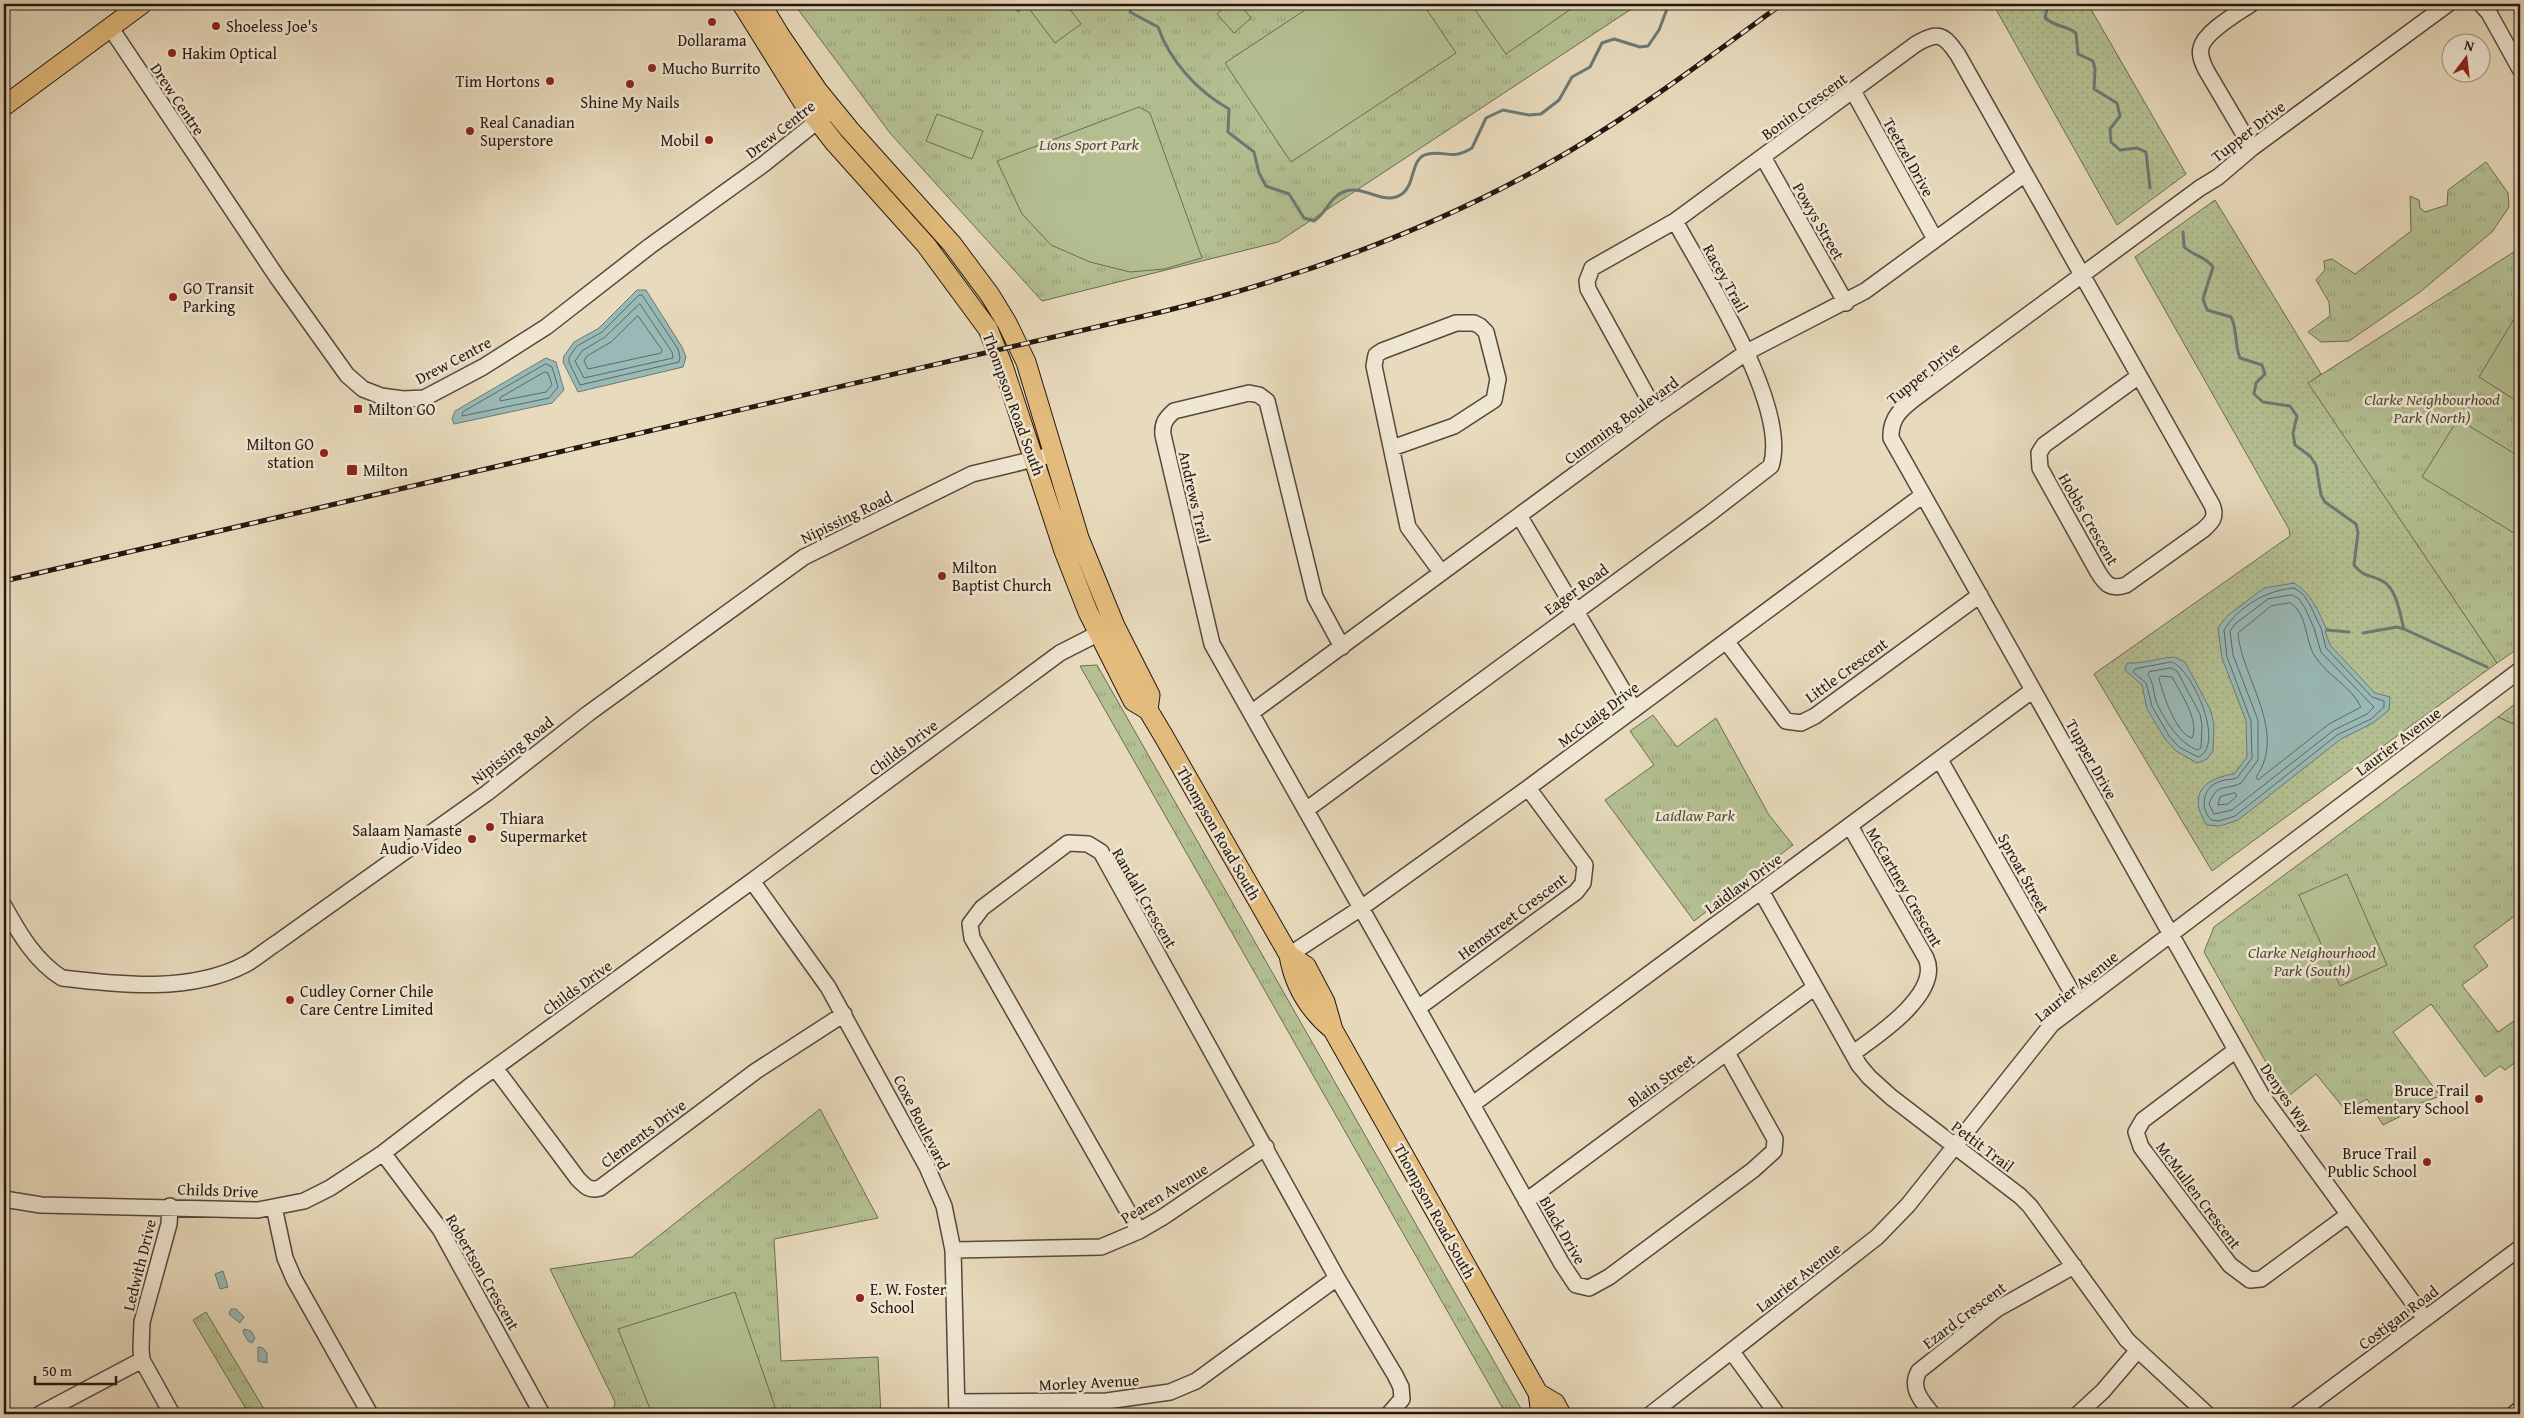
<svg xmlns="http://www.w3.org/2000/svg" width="2524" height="1418" viewBox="0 0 2524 1418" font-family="'Gentium Book Plus',serif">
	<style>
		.grass { fill: url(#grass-dots); stroke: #6c6c52 }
		.park { fill: url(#park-tufts); stroke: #6c6c52 }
		.pitch { fill: #b4c092; stroke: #6c6c52 }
		.water { fill: #99b9b7; stroke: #6a7975 }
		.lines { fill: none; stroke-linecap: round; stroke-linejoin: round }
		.shore { stroke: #5e6864; stroke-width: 1 }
		.stream { stroke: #6a7975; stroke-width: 3 }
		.minor-casing { stroke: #55483c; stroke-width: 18 }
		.major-casing { stroke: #241811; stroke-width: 21 }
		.minor { stroke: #f0e7d3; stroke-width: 15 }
		.major { stroke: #e4bd7e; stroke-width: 19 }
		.rail-casing { stroke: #241811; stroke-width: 5 }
		.rail { stroke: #f0e7d3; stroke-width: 3; stroke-dasharray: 9; stroke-linecap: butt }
		.poi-dot { fill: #8f2418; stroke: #f0e7d3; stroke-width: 2 }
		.labels { text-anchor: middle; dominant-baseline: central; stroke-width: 5; stroke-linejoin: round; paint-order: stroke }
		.poi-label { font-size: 16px; fill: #241811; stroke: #f0e7d3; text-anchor: start }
		.street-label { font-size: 16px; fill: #241811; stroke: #f0e7d3 }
		.park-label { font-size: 16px; font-style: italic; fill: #4f4a38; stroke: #f0e7d3 }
	</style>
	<defs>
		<pattern id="grass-dots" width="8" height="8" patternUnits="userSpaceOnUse" patternTransform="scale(1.25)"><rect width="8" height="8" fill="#b4c092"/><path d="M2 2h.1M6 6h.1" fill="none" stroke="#9ba47d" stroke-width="1.8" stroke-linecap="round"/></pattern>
		<pattern id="park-tufts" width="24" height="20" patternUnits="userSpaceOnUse" patternTransform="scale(1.25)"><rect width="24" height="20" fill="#b4c092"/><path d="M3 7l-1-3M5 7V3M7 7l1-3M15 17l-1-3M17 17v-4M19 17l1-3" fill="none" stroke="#9ba47d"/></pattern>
	</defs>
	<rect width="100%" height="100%" fill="#e8dabc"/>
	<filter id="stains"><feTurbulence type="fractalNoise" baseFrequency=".004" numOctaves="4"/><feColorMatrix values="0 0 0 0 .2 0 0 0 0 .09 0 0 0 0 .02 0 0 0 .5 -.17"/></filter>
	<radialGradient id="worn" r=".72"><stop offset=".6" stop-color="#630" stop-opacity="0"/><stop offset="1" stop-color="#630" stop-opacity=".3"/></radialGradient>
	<!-- grass -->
	<path class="grass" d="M1993 4H2088L2186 174 2117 225Z
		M2215 200 2321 374 2309 383 2497 663 2212 871 2094 674 2290 536 2289 529 2135 257Z
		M2520 700V727L2498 717Z"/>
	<!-- park -->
	<path class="park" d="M794 4H1639L1278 242 1042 301 890 133Z
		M2486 162 2508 193 2509 207 2492 232 2420 292 2349 341 2321 342 2308 332 2330 316 2329 302 2316 280 2325 270 2324 261 2332 259 2355 274 2411 231 2410 196 2419 200 2420 208 2425 212 2447 205 2448 190Z
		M2520 248V647L2497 663 2308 383Z
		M1097 665 1524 1414H1506L1080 666Z
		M1653 715 1677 747 1716 718 1769 815 1793 845 1694 921 1605 800 1654 765 1630 731Z
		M2498 717 2520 727V912L2474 946 2488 966 2462 985 2498 1032 2520 1017V1065L2517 1061 2505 1070 2500 1066 2485 1077 2431 1004 2393 1032 2440 1096 2400 1111 2401 1116 2383 1125 2367 1099 2346 1111 2316 1074 2286 1098 2204 952 2214 927Z
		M820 1109 878 1218 774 1239 781 1361 878 1357 881 1414H613L615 1402 550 1269 632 1257Z
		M206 1312 267 1414H249L193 1320Z"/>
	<!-- pitch -->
	<path class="pitch" d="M1011 4H1066L1081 24 1055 43 1027 6 1018 12Z
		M1228 4H1239L1251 18 1234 33 1217 14Z
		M1314 4H1423L1456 53 1291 162 1225 63Z
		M1471 4H1578L1506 54Z
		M1139 107 1150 113 1202 258 1164 269 1130 272 1090 262 1051 245 1022 214 997 161Z
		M937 114 983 131 972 159 926 141Z
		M2514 319 2520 323V403L2479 377Z
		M2458 419 2520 457V522L2514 533 2422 477Z
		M2347 874 2387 965 2340 986 2299 895Z
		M735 1292 775 1407 759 1414H652L618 1329Z"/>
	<!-- water -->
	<path class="water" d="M637 290H646L682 347 686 357 683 367 578 392 563 362 564 356 574 342 599 328Z
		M546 358 556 362 564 390 552 403 454 424 452 419 455 411Z
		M2294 583C2312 594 2318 611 2327 630L2325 631 2330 645 2375 693 2390 697 2389 710 2373 723 2341 739 2238 820 2220 826 2207 825C2187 796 2203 778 2234 774L2247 757 2246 721 2222 658 2218 628 2227 616 2264 588Z
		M2174 657 2185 662 2210 709 2214 724 2213 751 2207 759 2197 763 2176 751 2165 739 2147 709 2142 685 2125 670 2127 663C2143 664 2158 658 2174 657Z
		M223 1271 228 1287 220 1289 215 1274Z
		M231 1309H236L244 1317 240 1323 229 1314Z
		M244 1329 251 1331 255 1338 252 1343 248 1341 243 1332Z
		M258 1347 263 1348 267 1353V1363L258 1361Z"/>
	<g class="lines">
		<!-- shore -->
		<path class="shore" d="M642 295 678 349 680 357 679 362 580 385 569 362V357L577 346 602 332 638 296Z
			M640 304 672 352 673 358 584 378 575 361 582 351 605 337Z
			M638 316 662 350 661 353 588 369 584 361 587 356 611 342Z
			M546 364 552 367 558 387 549 398 462 416 463 412Z
			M545 372 548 373 552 385 546 392 500 401V398Z
			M2294 588 2303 594 2310 605 2321 628 2326 648 2372 697 2384 701V707L2371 719 2337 735 2235 816 2219 821 2211 820C2199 807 2203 786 2221 781 2226 779 2232 780 2237 778L2252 758 2251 721 2227 657 2224 630C2239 606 2267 590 2294 588Z
			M2292 595 2299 599 2305 608 2314 628 2321 652 2374 707 2367 714 2334 730 2232 810 2214 814 2209 804C2217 782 2225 791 2241 783L2258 760V720L2233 655 2230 631 2235 624 2268 599Z
			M2290 603C2307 612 2305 640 2314 655 2326 675 2351 686 2361 707L2329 724 2258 780 2256 777C2288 732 2242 679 2238 633L2271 606Z
			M2172 662C2193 670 2226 746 2198 757L2179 747 2169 736 2152 706 2146 683 2133 672 2135 669Z
			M2171 668 2177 671 2200 714 2202 725 2201 748 2198 750C2180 745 2163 718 2156 701 2153 692 2154 683 2148 675L2149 672Z
			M2161 676 2172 677C2180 692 2200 721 2192 738 2176 734 2163 694 2159 679Z
			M2235 793 2237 796 2228 804 2218 805 2220 797Z"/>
		<!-- stream -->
		<path class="stream" d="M1132 4 1130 12 1158 27C1170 61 1197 91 1229 109L1228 132 1254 152 1259 173 1266 186 1289 194 1304 218 1314 221C1326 214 1329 198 1343 192 1363 183 1383 207 1402 194 1416 184 1410 157 1428 154 1447 150 1451 161 1472 148L1486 118 1503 110 1529 115 1541 114 1559 100 1572 77 1590 67 1602 43 1614 39 1640 47 1648 46 1659 30 1667 9 1672 4
			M1674 4 1696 8 1701 4
			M2048 4 2045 18C2057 28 2066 25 2076 33L2078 54 2093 61 2095 69 2094 89 2117 103 2120 116 2110 129 2111 142 2120 150 2137 148 2146 152 2150 188
			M2183 232 2184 247C2194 256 2206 257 2213 267L2203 299 2207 310 2231 317C2238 330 2234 345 2240 358L2262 365 2265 374 2256 383 2254 394 2263 402 2290 406 2297 416 2293 433 2295 445 2310 456 2316 465 2321 495 2325 502 2356 524 2358 533 2354 565C2365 579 2372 574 2384 582 2397 590 2400 615 2404 629
			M2327 630 2349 632
			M2363 633 2397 627 2404 629 2487 667"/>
		<!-- minor casing -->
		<g class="minor-casing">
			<path id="minor" d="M2251 4C2238 13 2204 32 2201 48 2199 56 2203 63 2206 70L2252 148
				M2481 4 2489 13 2520 69
				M110 27 277 277 347 375 363 389 381 396 403 399 424 398 432 394 483 367 546 327 650 246 764 164 825 115
				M1853 91 1935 239
				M1763 157 1846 303
				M1657 414 1588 289 1587 281 1592 268 1675 221 1916 44C1938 31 1944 34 1958 55L2212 505C2217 517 2212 522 2203 530L2126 585C2111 590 2106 585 2098 572L2040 468 2039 453 2044 445 2139 376
				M1392 448 1454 426 1494 400 1498 379 1486 332 1480 326 1474 323H1456L1382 351 1376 355 1374 366 1408 527 1441 572
				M1520 517 1634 709
				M1726 641 1786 721 1801 723 1815 716 1980 595
				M1342 647 1315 597 1267 401 1259 395 1249 393 1174 411C1165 419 1162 424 1163 435L1212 644 1562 1264 1576 1285 1589 1288 1609 1277 1753 1170 1774 1151 1775 1139 1727 1053
				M1251 713 1657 414 1747 352 1865 291 2025 174
				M1940 760 2078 1003
				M1306 810 1709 514 1771 466C1790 406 1704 275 1675 221
				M1850 826 1926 958C1942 993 1877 1036 1853 1053
				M752 881 828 987 927 1167 944 1206 953 1250 957 1414
				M1761 891 1859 1065 1869 1077 1891 1097 2020 1196 2030 1206 2127 1340 2207 1414
				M4 906C19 933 35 961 62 978 121 985 191 993 246 964 257 958 267 949 278 942L487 793 589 713 804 557 972 474 1055 454
				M1289 955 1361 908 1528 788 1923 495
				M1418 1008 1576 892 1583 883 1585 865 1528 788
				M2236 1050 2143 1120 2136 1132 2141 1147 2230 1265 2250 1280 2261 1279 2348 1215
				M495 1068 578 1179C586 1187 589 1191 600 1188L756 1071 844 1014
				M1473 1104 2033 690
				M383 1153 440 1229 542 1414
				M4 1199 41 1205 258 1210 304 1201 330 1188 383 1153 474 1083 752 881 1060 653 1107 629
				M1526 1201 1815 987
				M170 1206 169 1224 142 1322 141 1349 142 1360 172 1414
				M274 1207 285 1258 294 1279 370 1414
				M1139 1231 972 938 970 924 982 908 1068 843 1088 844 1101 852 1337 1278 1395 1375 1401 1387 1402 1399 1389 1414
				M953 1250 1101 1247 1139 1231 1163 1217 1266 1147
				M2425 1319 2262 1096 1891 438C1890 415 1905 406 1922 393L2200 188 2218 177 2252 148 2448 4
				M1732 1352 1777 1414
				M957 1402 1107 1401 1170 1392 1196 1381 1337 1278
				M40 1414 142 1360
				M1651 1414 1877 1237 1908 1205 2052 1024 2520 670
				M1932 1414C1922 1401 1909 1388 1919 1371L1997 1309 2074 1266
				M2078 1414 2103 1391 2138 1350
				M2297 1414 2520 1248
				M2514 1414 2520 1409"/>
		</g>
		<!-- major casing -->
		<g class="major-casing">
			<path id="major" d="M742 4 803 102 834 142 926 245 988 329 1003 366 1064 551 1088 612 1133 701 1148 710 1163 735 1289 955C1294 986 1309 1010 1333 1030
				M761 4 779 34 818 91 849 129 952 244 990 295 1007 323 1026 362 1079 538 1115 626 1150 695 1148 710
				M4 106 142 4
				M1289 955 1306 966 1325 1002 1333 1030 1538 1393 1541 1414
				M1538 1393 1555 1403 1561 1414"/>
		</g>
		<!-- minor -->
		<use href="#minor" class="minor"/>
		<!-- major -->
		<use href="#major" class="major"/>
		<!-- rail casing -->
		<g class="rail-casing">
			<path id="rail" d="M4 581 1161 312C1303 277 1441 227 1568 152 1642 108 1712 55 1782 4"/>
		</g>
		<!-- rail -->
		<use href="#rail" class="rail"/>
	</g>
	<!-- markers -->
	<g class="poi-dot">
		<circle cx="712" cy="22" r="5"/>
		<circle cx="216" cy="26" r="5"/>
		<circle cx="172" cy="53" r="5"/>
		<circle cx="652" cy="68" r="5"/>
		<circle cx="550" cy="81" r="5"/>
		<circle cx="630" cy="84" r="5"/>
		<circle cx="470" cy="131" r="5"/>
		<circle cx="709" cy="140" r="5"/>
		<circle cx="173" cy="297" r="5"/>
		<rect x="353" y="404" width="10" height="10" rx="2.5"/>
		<circle cx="324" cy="453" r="5"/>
		<rect x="346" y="464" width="12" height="12" rx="2.5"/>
		<circle cx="942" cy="576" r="5"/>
		<circle cx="490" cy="827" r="5"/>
		<circle cx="472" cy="839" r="5"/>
		<circle cx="290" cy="1000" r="5"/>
		<circle cx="2479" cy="1099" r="5"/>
		<circle cx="2427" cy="1162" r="5"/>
		<circle cx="860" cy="1298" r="5"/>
	</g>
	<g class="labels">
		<!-- poi labels -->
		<g class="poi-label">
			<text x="226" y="26">Shoeless Joe's</text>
			<text x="712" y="40" text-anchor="middle">Dollarama</text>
			<text x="182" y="53">Hakim Optical</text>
			<text x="662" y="68">Mucho Burrito</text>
			<text x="540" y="81" text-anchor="end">Tim Hortons</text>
			<text x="630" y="102" text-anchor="middle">Shine My Nails</text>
			<text x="480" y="122">Real Canadian<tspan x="480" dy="18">Superstore</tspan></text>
			<text x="699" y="140" text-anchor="end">Mobil</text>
			<text x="183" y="288">GO Transit<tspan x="183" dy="18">Parking</tspan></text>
			<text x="368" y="409">Milton GO</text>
			<text x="314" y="444" text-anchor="end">Milton GO<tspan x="314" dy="18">station</tspan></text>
			<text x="363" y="470">Milton</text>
			<text x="952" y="567">Milton<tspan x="952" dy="18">Baptist Church</tspan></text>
			<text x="500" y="818">Thiara<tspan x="500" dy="18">Supermarket</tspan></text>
			<text x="462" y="830" text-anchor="end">Salaam Namaste<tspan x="462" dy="18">Audio Video</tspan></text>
			<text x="300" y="991">Cudley Corner Chile<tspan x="300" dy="18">Care Centre Limited</tspan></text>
			<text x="2469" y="1090" text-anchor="end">Bruce Trail<tspan x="2469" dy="18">Elementary School</tspan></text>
			<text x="2417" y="1153" text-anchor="end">Bruce Trail<tspan x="2417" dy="18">Public School</tspan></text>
			<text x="870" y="1289">E. W. Foster<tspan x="870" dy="18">School</tspan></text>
		</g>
		<!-- street labels -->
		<g class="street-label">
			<text transform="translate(178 99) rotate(56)">Drew Centre</text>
			<text transform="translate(1804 106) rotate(-36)">Bonin Crescent</text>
			<text transform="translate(780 129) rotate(-38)">Drew Centre</text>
			<text transform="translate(2248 131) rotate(-38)">Tupper Drive</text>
			<text transform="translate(1909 157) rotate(61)">Teetzel Drive</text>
			<text transform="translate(1819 221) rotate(60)">Powys Street</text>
			<text transform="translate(1726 278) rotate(61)">Racey Trail</text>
			<text transform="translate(453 360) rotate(-28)">Drew Centre</text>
			<text transform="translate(1923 373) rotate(-39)">Tupper Drive</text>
			<text transform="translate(1014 404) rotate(70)">Thompson Road South</text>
			<text transform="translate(1621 420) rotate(-36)">Cumming Boulevard</text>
			<text transform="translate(1195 497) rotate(77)">Andrews Trail</text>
			<text transform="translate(846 517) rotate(-26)">Nipissing Road</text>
			<text transform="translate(2089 519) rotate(60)">Hobbs Crescent</text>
			<text transform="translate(1576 589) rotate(-36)">Eager Road</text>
			<text transform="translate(1846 670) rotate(-36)">Little Crescent</text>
			<text transform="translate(1598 714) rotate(-37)">McCuaig Drive</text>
			<text transform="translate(2398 741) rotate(-37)">Laurier Avenue</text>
			<text transform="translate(903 747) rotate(-37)">Childs Drive</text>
			<text transform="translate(512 750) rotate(-38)">Nipissing Road</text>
			<text transform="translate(2092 759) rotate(61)">Tupper Drive</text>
			<text transform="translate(1219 833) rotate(60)">Thompson Road South</text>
			<text transform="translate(2024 873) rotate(61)">Sproat Street</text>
			<text transform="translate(1743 883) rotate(-36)">Laidlaw Drive</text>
			<text transform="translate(1905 887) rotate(60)">McCartney Crescent</text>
			<text transform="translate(1145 898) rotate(60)">Randall Crescent</text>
			<text transform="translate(1512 916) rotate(-37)">Hemstreet Crescent</text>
			<text transform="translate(2076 986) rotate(-39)">Laurier Avenue</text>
			<text transform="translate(577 987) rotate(-36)">Childs Drive</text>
			<text transform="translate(1661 1080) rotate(-36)">Blain Street</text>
			<text transform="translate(2287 1098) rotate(56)">Denyes Way</text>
			<text transform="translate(922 1122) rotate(63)">Coxe Boulevard</text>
			<text transform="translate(643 1133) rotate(-37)">Clements Drive</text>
			<text transform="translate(1983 1146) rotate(37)">Pettit Trail</text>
			<text transform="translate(218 1190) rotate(2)">Childs Drive</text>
			<text transform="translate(1164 1193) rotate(-32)">Pearen Avenue</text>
			<text transform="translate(2199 1195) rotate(53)">McMullen Crescent</text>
			<text transform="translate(1435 1211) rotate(61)">Thompson Road South</text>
			<text transform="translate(1563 1230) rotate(60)">Black Drive</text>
			<text transform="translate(139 1265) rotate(-76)">Ledwith Drive</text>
			<text transform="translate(483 1272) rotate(60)">Robertson Crescent</text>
			<text transform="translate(1798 1277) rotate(-38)">Laurier Avenue</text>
			<text transform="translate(1964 1315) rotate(-37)">Ezard Crescent</text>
			<text transform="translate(2398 1317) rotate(-37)">Costigan Road</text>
			<text transform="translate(1089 1382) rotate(-3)">Morley Avenue</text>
		</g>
		<!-- park labels -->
		<g class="park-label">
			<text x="1089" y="144">Lions Sport Park</text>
			<text x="2432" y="399">Clarke Neighbourhood<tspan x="2432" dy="18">Park (North)</tspan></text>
			<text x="1695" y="815">Laidlaw Park</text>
			<text x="2312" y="952">Clarke Neighourhood<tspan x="2312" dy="18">Park (South)</tspan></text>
		</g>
	</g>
	<!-- margin -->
	<rect width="2524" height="1418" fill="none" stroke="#e8dabc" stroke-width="20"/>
	<rect x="5" y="5" width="2514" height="1408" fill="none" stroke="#241811" stroke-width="2.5"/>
	<rect x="10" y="10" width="2504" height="1398" fill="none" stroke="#241811"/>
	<!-- north arrow -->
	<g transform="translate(2466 58) rotate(15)"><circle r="24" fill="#f0e7d3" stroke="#9e9485"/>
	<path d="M0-4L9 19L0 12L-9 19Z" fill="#8f2418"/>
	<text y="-8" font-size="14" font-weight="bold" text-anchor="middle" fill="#241811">N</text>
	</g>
	<!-- scale -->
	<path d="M35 1376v8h81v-8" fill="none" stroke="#241811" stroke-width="2.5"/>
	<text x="42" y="1376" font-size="15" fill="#241811" stroke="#f0e7d3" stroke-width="4" paint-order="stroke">50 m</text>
	<rect width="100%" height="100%" filter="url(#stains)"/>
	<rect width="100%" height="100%" fill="url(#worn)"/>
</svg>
